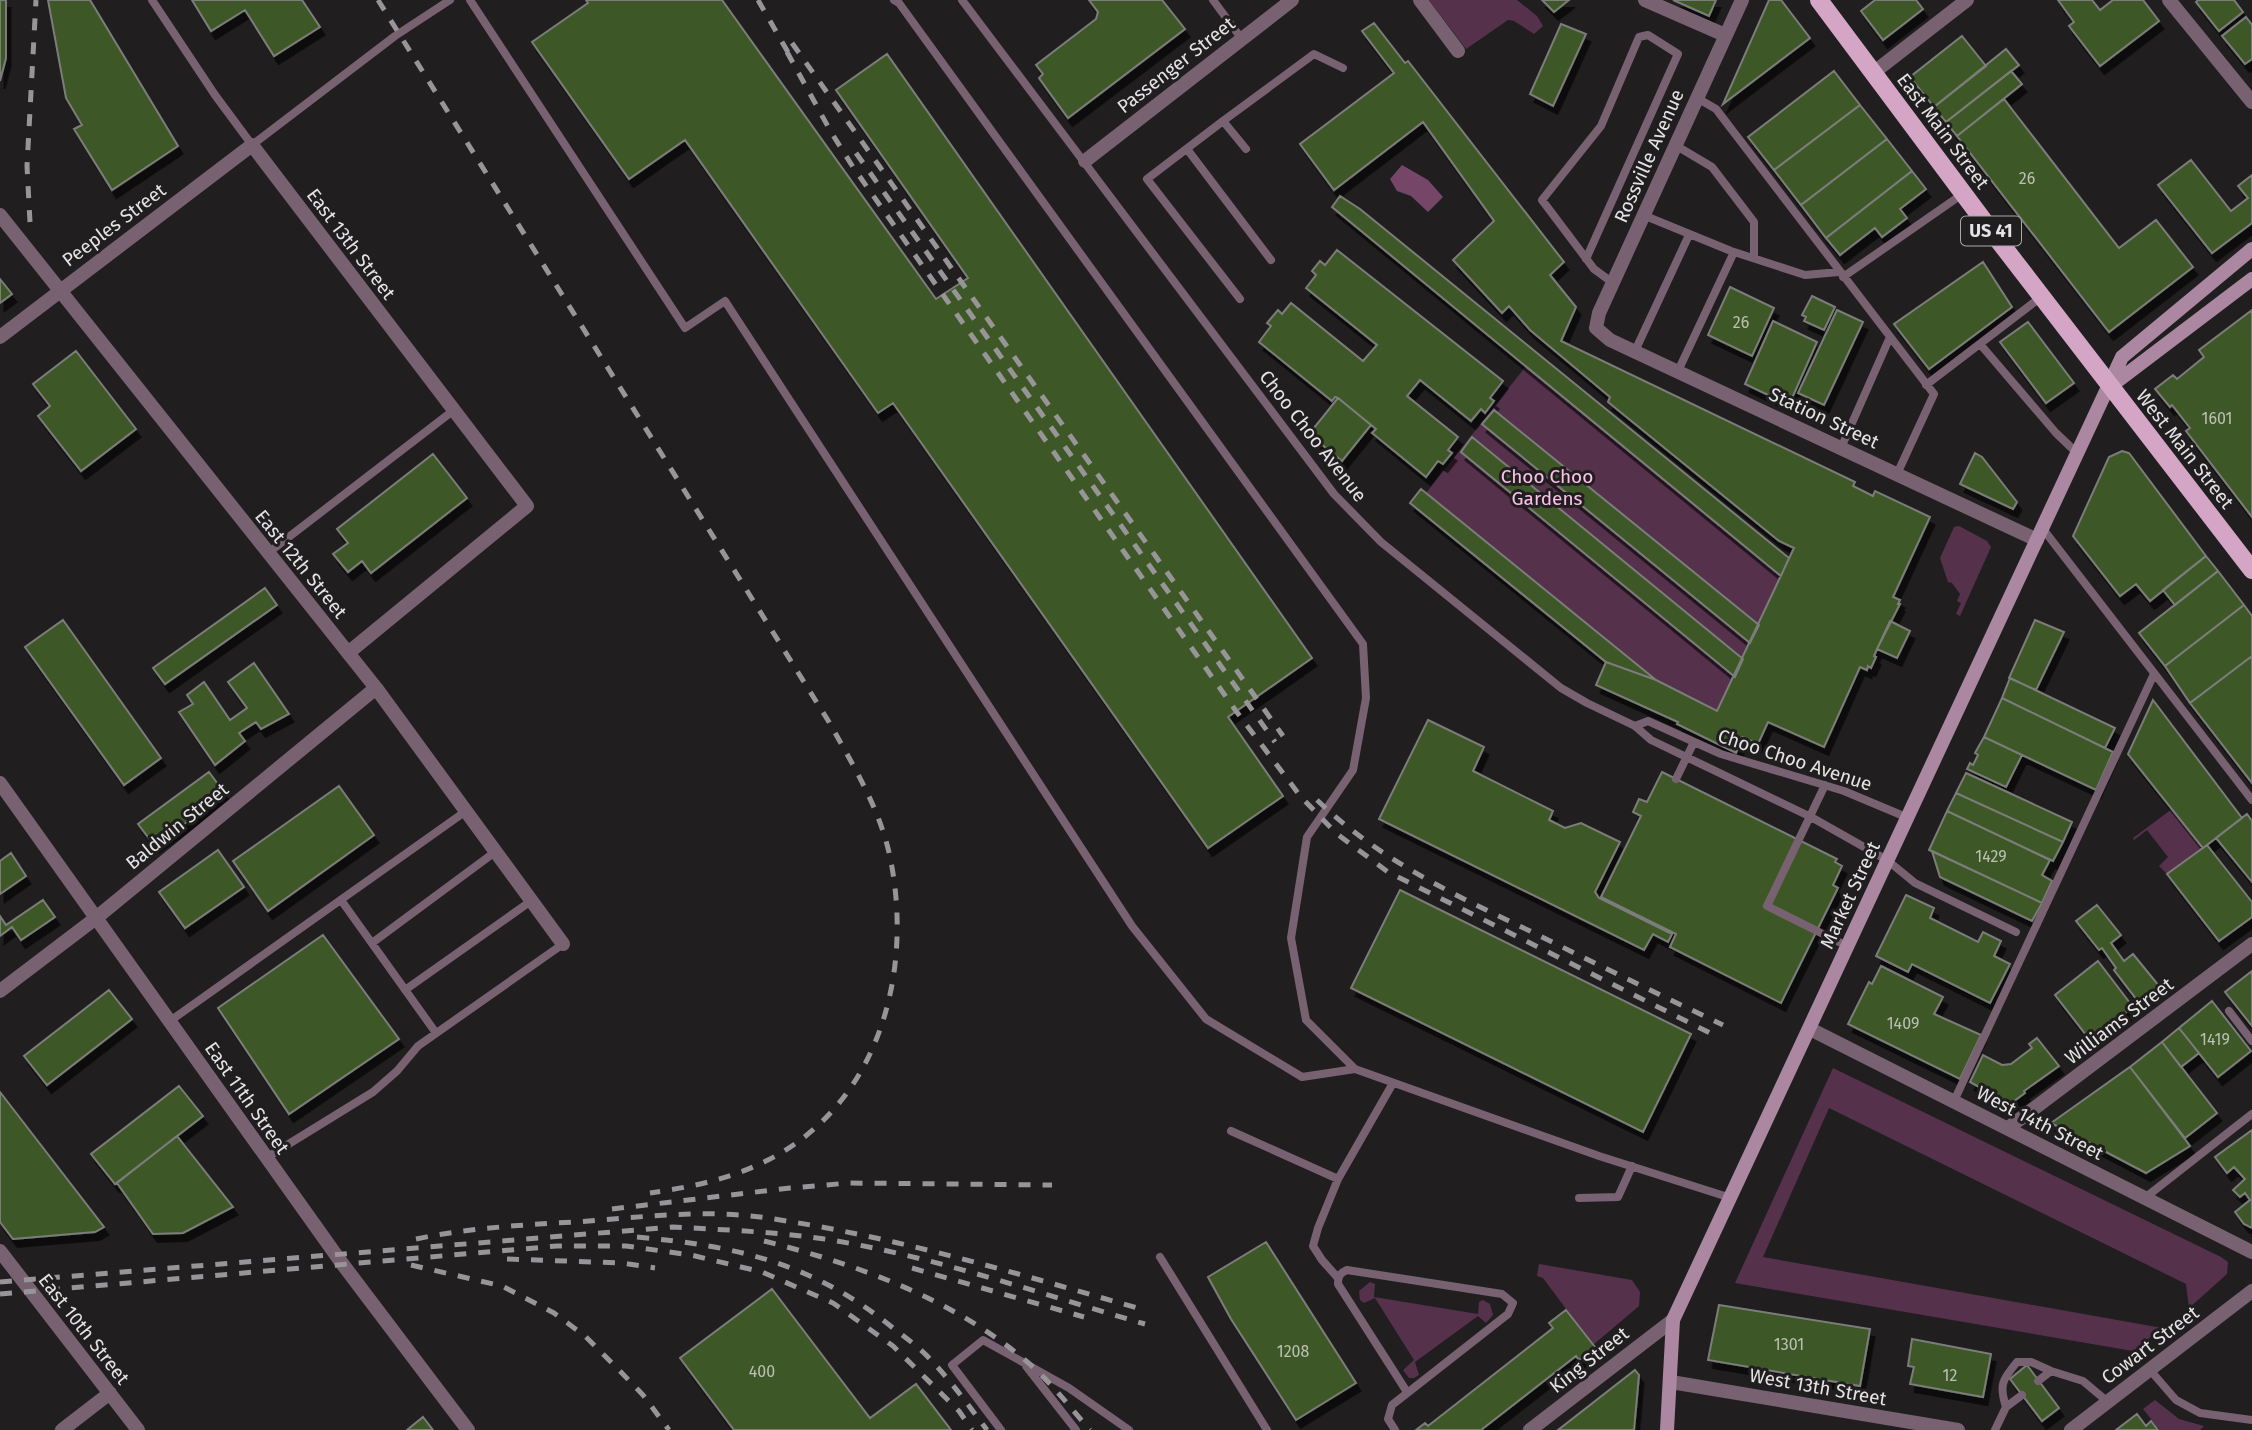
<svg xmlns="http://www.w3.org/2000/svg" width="2252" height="1430" viewBox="0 0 2252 1430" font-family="'Fira Sans',sans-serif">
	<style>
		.green { fill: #56314c }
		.water { fill: #764669 }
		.building { fill: #3c5826; stroke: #7c7d7a; stroke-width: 2; filter: url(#shadow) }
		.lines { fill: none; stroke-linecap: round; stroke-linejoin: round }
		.service { stroke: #786271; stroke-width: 8 }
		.minor { stroke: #786271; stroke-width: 14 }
		.secondary { stroke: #ac87a1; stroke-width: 14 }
		.primary { stroke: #d4a5c5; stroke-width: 18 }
		.rail { stroke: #979597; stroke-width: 5; stroke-dasharray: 12 12; stroke-linecap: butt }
		.labels { text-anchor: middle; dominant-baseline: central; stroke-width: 6; stroke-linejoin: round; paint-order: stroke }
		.number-label { font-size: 16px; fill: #bbc0b5 }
		.shield { fill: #211e20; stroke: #aaa8aa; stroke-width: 2 }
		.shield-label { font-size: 18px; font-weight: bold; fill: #e5e3e5 }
		.street-label { font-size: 19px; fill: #e5e3e5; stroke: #211e20 }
		.park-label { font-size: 19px; fill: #fec0eb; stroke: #211e20 }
	</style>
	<defs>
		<filter id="shadow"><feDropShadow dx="4.5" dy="8" stdDeviation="0" flood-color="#0009"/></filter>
	</defs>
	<rect width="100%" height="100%" fill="#211e20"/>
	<!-- green -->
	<path class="green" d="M1429 0H1517L1537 16 1543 26 1534 34 1514 21 1508 20 1466 49Z
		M1526 366 1781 576 1717 711 1656 680 1426 493Z
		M1959 526 1987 541 1991 547 1960 616 1956 614 1961 603 1957 601 1960 594 1952 583 1948 582 1940 558 1954 527Z
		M2172 809 2203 848 2167 874 2159 866 2168 857 2147 830 2134 840 2133 838Z
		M1833 1068 2221 1257 2228 1262 2227 1274 2189 1308 2186 1284 1829 1108 1763 1257 2162 1328 2133 1351 1735 1283Z
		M1539 1264 1632 1280 1640 1292 1639 1306 1593 1345 1543 1278 1537 1276Z
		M1370 1282 1375 1284 1374 1297 1478 1314 1479 1302 1483 1300 1490 1304 1493 1315 1486 1323 1478 1316 1415 1362 1419 1375 1414 1378H1409L1403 1370 1414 1360 1375 1298 1364 1303 1360 1300 1359 1291Z
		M2155 1400 2179 1419 2204 1426 2200 1430H2160L2143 1409Z"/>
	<!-- water -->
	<path class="water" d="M1402 165 1428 180 1443 197 1428 212 1411 196 1397 191 1390 179Z"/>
	<!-- building -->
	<path class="building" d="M0 0H6V58L0 81Z
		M48 0H90L178 146 112 190 74 129 82 125 66 98Z
		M192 0H302L320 27 274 56 245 10 211 31Z
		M586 0H722L936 299 968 278 836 90 887 54 1312 658 1228 717 1283 796 1208 848 893 403 878 413 685 140 629 179 532 42 588 3Z
		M1089 0H1162L1185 29 1068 118 1039 78 1043 74 1036 65 1096 19 1098 12Z
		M1542 0H1569L1554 12Z
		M1673 0H1716L1709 16Z
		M1769 0H1781L1810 38 1723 104Z
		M1875 0H1916L1923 9 1883 40 1861 11Z
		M2058 0H2092L2100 10 2113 0H2143L2159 21 2100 66 2069 26 2074 22Z
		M2198 0H2234L2243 12 2219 31 2196 2Z
		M2246 17 2252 25V59L2245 64 2222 36Z
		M1374 23 1405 63 1408 61 1564 262 1550 275 1576 307 1561 341 1855 482 1853 486 1873 496 1875 491 1930 517 1893 597 1900 600 1898 604H1900L1877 649 1874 656 1876 657 1871 668 1868 666 1867 670 1860 667 1824 747 1768 722 1758 744 1743 737 1736 753 1677 724 1678 722 1596 685 1606 662 1656 680 1717 711 1794 548 1779 541 1608 402 1610 397 1530 330 1509 306 1502 313 1453 260 1494 221 1423 122 1334 190 1300 144 1394 73 1362 31Z
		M1561 24 1586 34 1553 106 1530 94Z
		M1962 36 1986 66 1934 107 1910 77Z
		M2006 49 2019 65 1946 122 1934 107Z
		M1834 71 1860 105 1774 170 1748 137Z
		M2011 71 2022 84 1957 136 1946 122Z
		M2004 99 2119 248 2156 220 2193 267 2109 332 1957 136Z
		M1860 105 1887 139 1801 205 1774 170Z
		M1887 139 1912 171 1826 238 1801 205Z
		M2191 160 2231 211 2248 198 2238 186 2252 175V223L2212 253 2158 185Z
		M1912 171 1926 189 1900 209 1907 218 1882 237 1875 228 1840 255 1826 238Z
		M1340 196 1360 209 1789 558 1781 576 1332 207Z
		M1337 250 1503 381 1490 398 1494 401 1485 413 1481 409 1471 421 1420 380 1407 396 1458 437 1448 450 1452 453 1443 464 1438 461 1426 477 1372 433 1376 429 1338 398 1335 397 1332 401 1259 342 1271 326 1267 323 1278 310 1282 314 1291 303 1363 361 1377 345 1306 288 1316 275 1312 271 1320 261 1325 265Z
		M1983 262 2012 307 1929 369 1894 324Z
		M0 279 12 294 0 303Z
		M1730 287 1774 308 1752 356 1708 335Z
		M1812 296 1835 307 1824 330 1804 321 1806 317 1802 315Z
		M1837 310 1863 322 1824 405 1798 393Z
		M2252 310V517L2186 431 2190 428 2172 405 2170 407 2155 389 2173 375 2177 379 2204 357 2199 350Z
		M1773 321 1817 342 1789 405 1745 384Z
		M2028 322 2074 383 2046 403 2000 342Z
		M76 351 136 429 81 471 38 416 50 406 33 384Z
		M1338 398 1371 425 1342 461 1309 434Z
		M1494 410 1759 625 1750 643 1482 424Z
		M1472 437 1743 659 1735 677 1461 452Z
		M2122 451 2129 453 2206 556 2150 601 2136 584 2120 596 2073 536 2109 457Z
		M1975 453 1982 457 2017 502 2013 509 1960 484Z
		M433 454 467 498 371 573 362 561 348 572 333 554 348 543 337 529Z
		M1421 489 1426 493 1656 680 1606 662 1410 503Z
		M2206 556 2218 571 2175 605 2163 590Z
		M2218 571 2244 605 2165 666 2139 633Z
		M265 588 277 605 165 684 153 668Z
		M2244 605 2252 616V656L2190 703 2165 666Z
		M63 620 161 758 124 785 25 647Z
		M2035 620 2064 632 2036 690 2009 678Z
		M1890 621 1910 631 1897 658 1877 649Z
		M2252 656V783L2190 703Z
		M254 663 289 714 261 729 256 722 239 733 245 741 215 765 179 712 193 704 187 695 204 682 230 720 247 708 228 682Z
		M2010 678 2115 728 2105 748 2002 698Z
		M2002 698 2113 752 2096 790 1984 737Z
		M2153 700 2242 818 2203 848 2128 754Z
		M1428 720 1484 747 1473 771 1553 811 1549 820 1565 828 1581 823 1620 842 1595 892 1599 898 1672 934 1668 942 1653 934 1644 950 1379 819Z
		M1984 737 2022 755 2006 787 1967 769 1970 763 1973 765 1978 755 1975 753Z
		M209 772 226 795 154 845 138 824Z
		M1662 772 1837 859 1835 862 1842 866 1833 885 1838 888 1781 1003 1670 947 1676 934 1601 897 1641 816 1633 812 1639 799 1647 802Z
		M1966 773 2072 822 2063 842 1956 793Z
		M339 786 374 835 268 911 233 861Z
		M1956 793 2063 842 2053 861 1947 811Z
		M1947 811 2050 860 2042 875 2052 881 2042 903 1929 850Z
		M2247 814 2252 821V882L2216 838Z
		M2207 845 2252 902V917L2219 941 2167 874Z
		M218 850 244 887 185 928 159 892Z
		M1932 851 2042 903 2032 921 1940 877Z
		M11 853 26 876 0 894V861Z
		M1400 890 1691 1034 1643 1132 1351 988Z
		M1906 895 1934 908 1930 918 1978 942 1983 932 2001 941 1994 956 2010 964 1990 1003 1912 964 1908 972 1876 956Z
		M43 900 55 917 21 940 12 927 0 936V916L6 925Z
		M2097 905 2121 935 2111 943 2124 961 2133 954 2160 987 2140 1004 2114 970 2116 968 2102 948 2099 950 2076 921Z
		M323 935 399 1039 289 1114 218 1008Z
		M2098 961 2133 1007 2090 1040 2055 995Z
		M1881 966 1943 997 1934 1014 1981 1035 1960 1079 1848 1024 1869 982 1872 984Z
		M2252 971V1026L2225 992Z
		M109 990 132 1019 47 1085 24 1056Z
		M2212 1001 2251 1051 2218 1077 2179 1028Z
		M2179 1028 2199 1053 2181 1067 2162 1042Z
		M2037 1038 2059 1066 2024 1091 2025 1093 2010 1104 1970 1082 1983 1055 2002 1065 2011 1064 2032 1048 2029 1044Z
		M2162 1042 2217 1113 2185 1138 2130 1067Z
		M2130 1067 2190 1146 2146 1173 2051 1123Z
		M179 1086 203 1116 115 1184 91 1154Z
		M0 1092 104 1227 95 1232 13 1239 0 1222Z
		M2252 1130V1228L2244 1224 2235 1212 2250 1200 2245 1193 2240 1197 2233 1190 2245 1179 2234 1167 2227 1173 2215 1157Z
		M177 1136 233 1207 183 1233 153 1234 117 1183Z
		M1266 1242 1356 1383 1296 1420 1231 1319 1208 1277Z
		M772 1289 870 1418 916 1384 951 1430H734L680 1358Z
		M1719 1305 1870 1329 1860 1386 1708 1360Z
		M1566 1310 1595 1347 1579 1360 1576 1356 1481 1430H1416L1425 1423 1428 1426 1553 1328 1549 1323Z
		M1912 1339 1991 1354 1983 1397 1910 1384 1914 1367 1908 1366Z
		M2027 1365 2059 1408 2042 1421 2010 1379Z
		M1635 1370 1639 1375 1634 1430H1558Z
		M2137 1414 2146 1426 2151 1421 2158 1430H2116Z
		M423 1417 433 1430H407Z"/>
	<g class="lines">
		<!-- service -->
		<path class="service" d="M152 0 215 95 252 145 395 36 450 0
			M470 0 685 328 725 301 1132 926 1206 1019 1302 1077 1355 1069
			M894 0 899 3 1363 644 1366 698 1353 770 1307 837 1291 938 1306 1020 1355 1069 1599 1156 1731 1198
			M962 0 1334 494 1381 542 1561 688 1587 703 1635 726 1651 740 1811 817 1887 860 1915 883 2016 932
			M1213 0 1241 38
			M1697 98 1716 109 1934 394 1897 474
			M1223 121 1147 179 1240 299
			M1675 145 1712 167 1754 222V258
			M1187 149 1271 260
			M1246 149 1223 121 1314 54 1343 68
			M1643 215 1731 251 1805 275 1839 272
			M1586 259 1678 54 1648 35 1639 37 1601 126 1542 200 1594 269 1613 283
			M1843 277 1964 193
			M1980 344 2056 433 2078 454
			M1635 351 1689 235
			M1678 371 1734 252
			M1926 385 2041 297
			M1841 448 1890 337
			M2043 529 2252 800
			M268 553 454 410
			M1635 726 1648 721 1721 754 1844 791 1906 817
			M1676 779 1694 742
			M1825 785 1767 906 1847 946
			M341 900 436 1033
			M372 943 495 852
			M405 990 531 901
			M2229 1011 2252 1041
			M170 1021 466 811
			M1954 1101 2154 674
			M1231 1131 1338 1179 1393 1083
			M266 1158 373 1092 397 1071 418 1046 563 944
			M2146 1197 2252 1114
			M1579 1198 1618 1197 1632 1166
			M1160 1257 1267 1430
			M1338 1278 1322 1260 1313 1246 1318 1228 1338 1179
			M1026 1366 1076 1430
			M2150 1370 2176 1400 2200 1413 2252 1420
			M2038 1381 2051 1371
			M2006 1407C1999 1385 2002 1380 2017 1362H2031L2051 1371 2083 1381 2108 1402
			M1001 1430 952 1365 983 1340 1069 1388 1129 1430
			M1395 1430 1388 1419 1392 1405 1508 1314 1513 1303 1502 1294 1347 1270C1340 1273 1338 1276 1338 1284L1407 1392
			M1995 1430 2006 1407 2022 1395"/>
		<!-- minor -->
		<path class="minor" d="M1420 0 1458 51
			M1645 0 1725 35
			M1742 0 1599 313 1596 328 1610 340 2037 540
			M2169 0 2252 102
			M1873 73 1967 0
			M1085 161 1292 0
			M0 215 376 688 563 944
			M0 337 252 145 527 506 348 653
			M0 783 341 1262 468 1430
			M0 991 96 918 376 688
			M1810 1029 2252 1252
			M2008 1128 2252 944
			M0 1251 138 1430
			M1671 1382 1958 1430
			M62 1430 110 1393
			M1530 1430 1673 1320
			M2071 1430 2252 1291"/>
		<!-- secondary -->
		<path class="secondary" d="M2111 386 2252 279
			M1667 1430 1673 1320 2122 357 2252 249"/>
		<!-- primary -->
		<path class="primary" d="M1819 0 1992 232 2252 570"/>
		<!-- rail -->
		<path class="rail" d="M378 0 829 722C853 765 880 809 890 857 914 972 879 1104 768 1160 731 1179 691 1187 650 1193
			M758 0 793 61
			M792 43 1283 736
			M787 52 831 132 853 167 1236 711 1301 797 1337 834 1388 872 1718 1037
			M856 153 1275 742
			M30 222 27 166 36 0
			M1317 800C1378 859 1454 895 1530 931 1594 963 1658 994 1723 1025
			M612 1209 790 1188 849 1183 1052 1185
			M637 1237C737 1246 813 1263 893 1328 906 1338 920 1348 930 1359 951 1381 969 1406 987 1430
			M416 1239C469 1228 521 1225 574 1222 636 1218 698 1209 760 1217 890 1235 1015 1273 1141 1309
			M764 1241C856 1264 951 1298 1025 1360 1049 1380 1069 1406 1090 1430
			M507 1259 622 1263 655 1268
			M411 1265 502 1286 554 1313 585 1336 619 1370 643 1395 669 1430
			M912 1268 1084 1317
			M0 1282 673 1227C728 1230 783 1232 837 1241 942 1259 1044 1295 1145 1324
			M0 1294 557 1246H626L691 1255 762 1272 833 1303 893 1346 959 1411 972 1430"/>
	</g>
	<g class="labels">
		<!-- number labels -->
		<g class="number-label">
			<text x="2027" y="178">26</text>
			<text x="1741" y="322">26</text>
			<text x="2217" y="418">1601</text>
			<text x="1991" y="856">1429</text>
			<text x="1903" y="1023">1409</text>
			<text x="2215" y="1039">1419</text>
			<text x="1789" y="1344">1301</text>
			<text x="1293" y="1351">1208</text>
			<text x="762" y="1371">400</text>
			<text x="1950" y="1375">12</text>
		</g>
		<!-- shield labels -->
		<rect class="shield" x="1961" y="216.5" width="60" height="29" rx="5"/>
		<g class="shield-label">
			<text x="1991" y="231">US 41</text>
		</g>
		<!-- street labels -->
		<g class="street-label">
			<text transform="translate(1176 65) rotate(-38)">Passenger Street</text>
			<text transform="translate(1943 131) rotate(53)">East Main Street</text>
			<text transform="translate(1649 156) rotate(-66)">Rossville Avenue</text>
			<text transform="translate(114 225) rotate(-37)">Peeples Street</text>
			<text transform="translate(351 244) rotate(53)">East 13th Street</text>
			<text transform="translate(1824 418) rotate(25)">Station Street</text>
			<text transform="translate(1313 436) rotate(52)">Choo Choo Avenue</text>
			<text transform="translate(2185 449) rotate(52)">West Main Street</text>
			<text transform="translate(301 564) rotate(51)">East 12th Street</text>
			<text transform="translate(1795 760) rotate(18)">Choo Choo Avenue</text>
			<text transform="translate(177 826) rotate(-39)">Baldwin Street</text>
			<text transform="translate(1850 895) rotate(-65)">Market Street</text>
			<text transform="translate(2119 1021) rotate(-37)">Williams Street</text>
			<text transform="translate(247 1098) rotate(55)">East 11th Street</text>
			<text transform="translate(2040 1123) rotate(27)">West 14th Street</text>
			<text transform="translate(84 1329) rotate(52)">East 10th Street</text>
			<text transform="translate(2150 1345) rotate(-37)">Cowart Street</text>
			<text transform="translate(1589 1360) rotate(-38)">King Street</text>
			<text transform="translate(1818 1387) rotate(10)">West 13th Street</text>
		</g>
		<!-- park labels -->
		<g class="park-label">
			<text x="1547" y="476">Choo Choo<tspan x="1547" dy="22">Gardens</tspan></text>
		</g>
	</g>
</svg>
